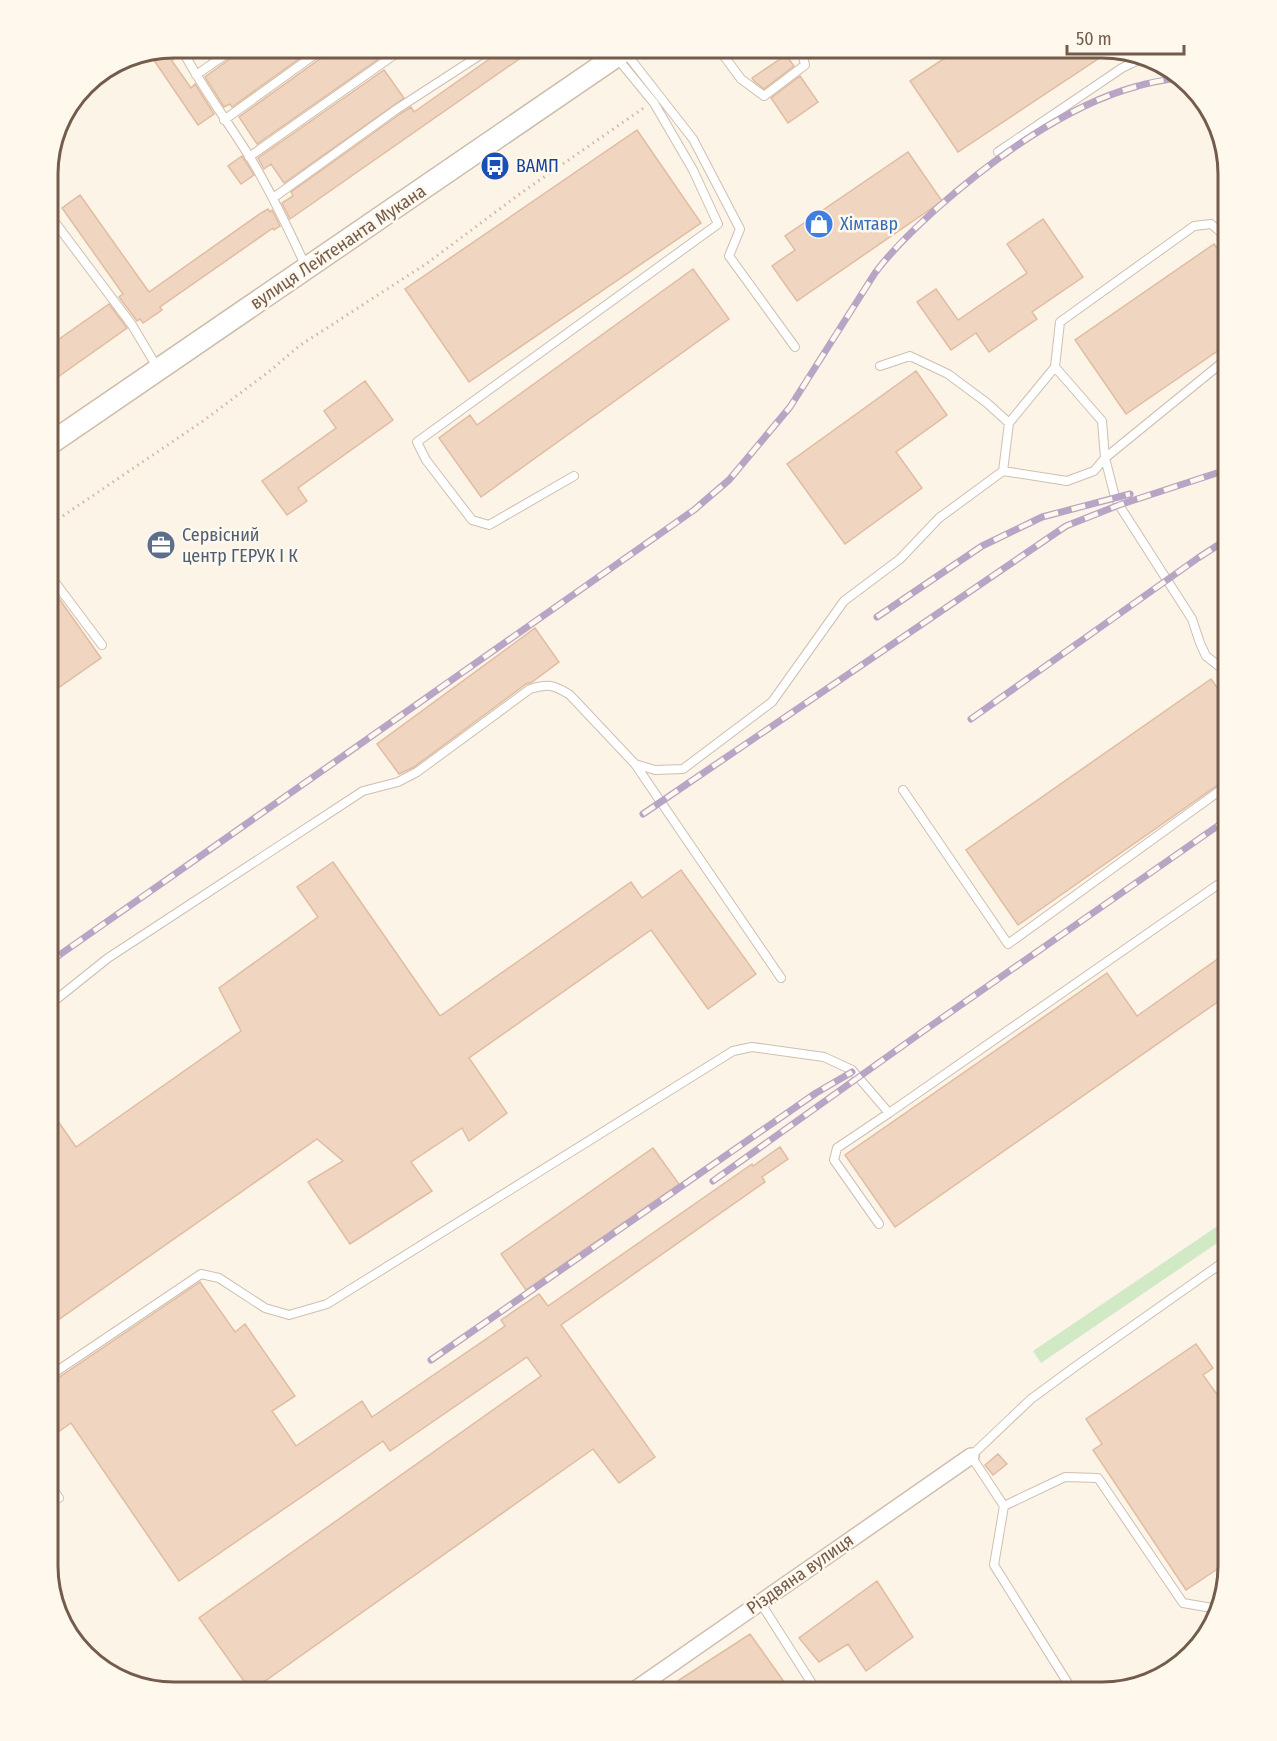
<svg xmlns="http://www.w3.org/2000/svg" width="1277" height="1741" viewBox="0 0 1277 1741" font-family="'Fira Sans Condensed',sans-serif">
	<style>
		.green { fill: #d2e9c6 }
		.building { fill: #f0d5c0; stroke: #e1bca1; stroke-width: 1.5 }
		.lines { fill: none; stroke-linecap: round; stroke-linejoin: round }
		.lane-casing { stroke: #cfbfb0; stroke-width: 10 }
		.street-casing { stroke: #cfbfb0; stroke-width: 18 }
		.secondary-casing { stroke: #cfbdab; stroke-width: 24 }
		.path { stroke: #d5b8a3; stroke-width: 3; stroke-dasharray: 1.5 4.5; stroke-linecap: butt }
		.lane { stroke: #fff; stroke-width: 8 }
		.street { stroke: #fff; stroke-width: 15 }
		.secondary { stroke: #fff; stroke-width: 21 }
		.rail-casing { stroke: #b8a5c5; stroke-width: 7 }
		.rail { stroke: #fef8ed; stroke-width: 4.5; stroke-dasharray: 14; stroke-linecap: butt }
		.labels { text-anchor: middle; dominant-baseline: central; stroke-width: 5; stroke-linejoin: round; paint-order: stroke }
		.transit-label { font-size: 18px; fill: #164399; stroke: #fef8ed; text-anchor: start }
		.shop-label { font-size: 18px; fill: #366cbe; stroke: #fef8ed; text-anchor: start }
		.street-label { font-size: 18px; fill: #745c4c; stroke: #fef8ed }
		.service-label { font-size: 18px; fill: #4e5e75; stroke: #fef8ed; text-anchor: start }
		.rim { fill: none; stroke: #745c4c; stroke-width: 3 }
	</style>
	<rect width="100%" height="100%" fill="#fbf4e7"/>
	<!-- green -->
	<path class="green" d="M1225 1221 1229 1227V1235L1041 1363 1033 1351Z"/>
	<!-- building -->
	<path class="building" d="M202 48H224L209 59Z
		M241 48H314L232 107 230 104 224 107 205 77 238 53Z
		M330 48H390L376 58 377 60 257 144 239 117 328 53Z
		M505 48H535L290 219 282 203 293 196 291 192 400 114 411 107 414 112Z
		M960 48H1110L1113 49 958 152 910 81Z
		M168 49 174 59 172 61 191 88 195 84 214 114 198 125 149 53Z
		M786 55 794 66 764 89 754 81 752 78Z
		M384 70 404 98 284 183 271 164 264 169 258 158Z
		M800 76 818 102 788 123 771 98Z
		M637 130 701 223 469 382 405 289Z
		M908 152 942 201 797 301 772 266 795 250 785 236Z
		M242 156 254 175 241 184 228 166Z
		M80 195 149 292 261 213 268 209 270 212 272 210 280 226 274 230 273 228 160 307 162 310 143 323 140 319 137 321 119 297 123 294 62 208Z
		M1043 219 1083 277 1032 312 1037 319 989 352 976 333 951 350 917 302 936 289 958 320 1027 273 1007 244Z
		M1214 244 1229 265V343L1126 414 1075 340Z
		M693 269 729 319 481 497 439 438 470 415 477 425Z
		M109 304 127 328 55 379 48 371V347Z
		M916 371 947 415 896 452 922 488 845 544 787 464Z
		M365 381 393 420 298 488 307 501 287 515 262 481 336 428 324 411Z
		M48 583 101 658 48 695Z
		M535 628 559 662 532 682 526 684 414 767 399 774 377 744Z
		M1211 679 1229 704V777L1018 925 966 850Z
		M333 862 440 1016 631 882 642 898 681 870 756 974 708 1009 651 930 469 1058 507 1113 469 1141 462 1128 411 1162 432 1191 350 1244 308 1182 343 1161 317 1139 48 1327V1107L76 1147 241 1031 219 988 318 917 297 887Z
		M1229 951V994L895 1227 845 1155 1107 973 1137 1016Z
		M780 1147 788 1159 762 1177 765 1182 561 1325 655 1457 619 1483 593 1449 251 1691 199 1618 541 1376 527 1357 390 1451 383 1441 179 1581 71 1423 48 1439V1385L200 1282 235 1332 245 1324 295 1396 272 1411 296 1446 362 1401 372 1417 505 1326 501 1320 539 1294 548 1306 752 1164 753 1166Z
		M653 1148 679 1184 526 1290 501 1254Z
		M1196 1344 1213 1368 1203 1375 1229 1411V1561L1186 1590 1093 1450 1102 1444 1086 1419Z
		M998 1454 1007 1464 993 1475 985 1465Z
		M877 1581 913 1637 866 1671 848 1644 819 1662 799 1638Z
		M750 1634 792 1693H659Z"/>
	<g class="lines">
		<!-- lane casing -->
		<g class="lane-casing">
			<path id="lane" d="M189 48 186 57C206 93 230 125 251 159 272 194 289 230 306 267
				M718 48 741 79 764 96 805 65 801 48
				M625 52 693 139 740 229 729 256 795 347
				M196 75 235 48
				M224 120 324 48
				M998 152 1122 68 1143 58
				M249 157 404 48
				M273 198 397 109 491 48
				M54 221 132 325 157 367
				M880 366 910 356 948 374 987 403 1009 423
				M1055 367 1060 322 1194 226 1211 224 1229 239
				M574 476 489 525 472 520 426 460 417 442 718 224 693 170 654 103 617 58
				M48 573 102 645
				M1229 674 1206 656 1200 643 1192 619 1119 505 1115 497 1105 458 1229 357
				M635 764 781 978
				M903 790 1008 944 1229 784
				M48 1006 108 958 363 791 398 782 417 772 530 689C548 684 553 684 570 695L635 764 655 770 683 769 772 702 844 601 900 559 939 518 1003 471 1067 481 1094 471 1105 458 1102 421 1055 367 1009 423 1003 471
				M879 1224 834 1160 837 1148 889 1113
				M48 1377 201 1274 219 1278 265 1308 289 1315 327 1304 733 1051 752 1047 824 1057 852 1070 889 1113 1229 877
				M48 1482 59 1498
				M1004 1506 1065 1477 1098 1478 1183 1603 1218 1609
				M760 1602 818 1693
				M1074 1693 994 1565 1004 1506 971 1456 1031 1399 1076 1366 1229 1258"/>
		</g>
		<!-- street casing -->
		<g class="street-casing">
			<path id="street" d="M630 1693 971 1456"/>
		</g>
		<!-- secondary casing -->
		<g class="secondary-casing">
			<path id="secondary" d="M48 445 628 48"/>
		</g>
		<!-- path -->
		<path class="path" d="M48 526 203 421 271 370 299 346 426 264 521 193 645 107"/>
		<!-- lane -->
		<use href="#lane" class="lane"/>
		<!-- street -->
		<use href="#street" class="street"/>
		<!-- secondary -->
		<use href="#secondary" class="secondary"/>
		<!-- rail casing -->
		<g class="rail-casing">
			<path id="rail" d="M877 617 982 546 1042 517 1130 494
				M971 719 1198 558 1229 538
				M643 814 1066 526 1119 505 1229 469
				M48 963 694 510 729 480 790 407 875 273C892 250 913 230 935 210 990 161 1066 105 1138 86 1151 82 1165 80 1178 78
				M713 1181 922 1032 1229 818
				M431 1360 816 1093 852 1072"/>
		</g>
		<!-- rail -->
		<use href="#rail" class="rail"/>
	</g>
	<!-- icons -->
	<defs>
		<g id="bus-disc" transform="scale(1.5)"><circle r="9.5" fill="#1a4fb4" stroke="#fef8ed"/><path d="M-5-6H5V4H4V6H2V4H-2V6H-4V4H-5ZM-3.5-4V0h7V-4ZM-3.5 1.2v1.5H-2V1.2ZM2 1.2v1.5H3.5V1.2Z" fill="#fff"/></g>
		<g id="shop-disc" transform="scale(1.5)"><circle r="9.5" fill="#3f7fe0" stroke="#fef8ed"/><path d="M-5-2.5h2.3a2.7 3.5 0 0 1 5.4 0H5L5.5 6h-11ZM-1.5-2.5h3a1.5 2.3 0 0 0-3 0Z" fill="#fff"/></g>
		<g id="office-disc" transform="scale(1.5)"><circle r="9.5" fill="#5c6f8a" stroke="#fef8ed"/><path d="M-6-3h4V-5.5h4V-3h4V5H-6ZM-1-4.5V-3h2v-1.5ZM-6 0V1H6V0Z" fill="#fff"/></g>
	</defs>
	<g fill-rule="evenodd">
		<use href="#bus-disc" x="495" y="166"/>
		<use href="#shop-disc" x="819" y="224"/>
		<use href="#office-disc" x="161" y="545"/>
	</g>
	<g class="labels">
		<!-- transit labels -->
		<g class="transit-label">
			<text x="516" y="166">ВАМП</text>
		</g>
		<!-- shop labels -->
		<g class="shop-label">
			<text x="840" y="224">Хімтавр</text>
		</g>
		<!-- street labels -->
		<g class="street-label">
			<text transform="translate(338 247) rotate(-34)">вулиця Лейтенанта Мукана</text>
			<text transform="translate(800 1574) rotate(-35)">Різдвяна вулиця</text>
		</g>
		<!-- service labels -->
		<g class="service-label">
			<text x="182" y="535">Сервісний<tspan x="182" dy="21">центр ГЕРУК І К</tspan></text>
		</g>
	</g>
	<!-- crop -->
	<path d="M0 0H1277V1741H0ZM174 58H1102A116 116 0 0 1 1218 174V1566A116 116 0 0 1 1102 1682H174A116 116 0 0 1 58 1566V174A116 116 0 0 1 174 58Z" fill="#fef8ed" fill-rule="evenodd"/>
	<path class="rim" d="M174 58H1102A116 116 0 0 1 1218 174V1566A116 116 0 0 1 1102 1682H174A116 116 0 0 1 58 1566V174A116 116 0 0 1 174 58Z"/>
	<!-- scale -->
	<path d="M1067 45v9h117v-9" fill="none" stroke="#745c4c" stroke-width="3"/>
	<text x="1076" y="45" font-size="18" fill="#745c4c" stroke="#fef8ed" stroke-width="4.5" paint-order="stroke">50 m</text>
</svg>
